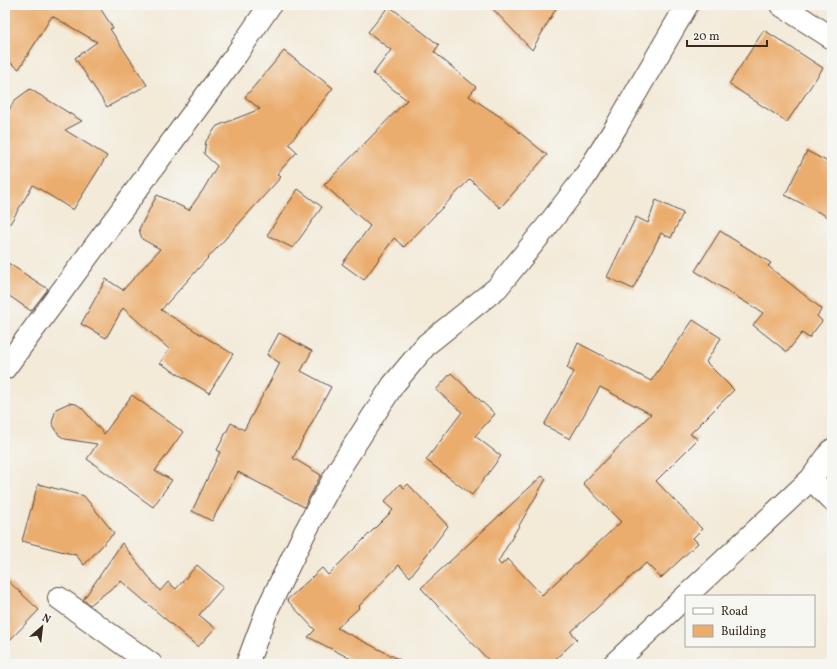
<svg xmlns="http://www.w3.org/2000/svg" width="837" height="669" viewBox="0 0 837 669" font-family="Vollkorn,serif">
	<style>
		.building { fill: #ebad6e }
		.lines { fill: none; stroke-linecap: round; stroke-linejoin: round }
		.street-casing { stroke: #57473a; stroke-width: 24 }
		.street { stroke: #fff; stroke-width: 22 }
	</style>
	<rect width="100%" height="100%" fill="#f6f6f2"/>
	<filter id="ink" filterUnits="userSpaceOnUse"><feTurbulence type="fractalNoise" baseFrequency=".025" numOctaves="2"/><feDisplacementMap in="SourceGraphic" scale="8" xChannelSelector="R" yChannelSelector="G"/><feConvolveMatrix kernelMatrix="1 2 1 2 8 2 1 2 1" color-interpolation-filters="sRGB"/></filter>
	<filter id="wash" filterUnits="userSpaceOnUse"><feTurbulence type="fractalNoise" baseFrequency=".012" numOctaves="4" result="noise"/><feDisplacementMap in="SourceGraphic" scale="16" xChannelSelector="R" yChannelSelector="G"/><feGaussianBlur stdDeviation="0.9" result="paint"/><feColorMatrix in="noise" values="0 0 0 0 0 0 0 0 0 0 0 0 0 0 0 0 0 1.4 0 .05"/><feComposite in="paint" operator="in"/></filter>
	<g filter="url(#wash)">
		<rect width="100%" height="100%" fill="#f3ead8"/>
		<g id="blocks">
			<!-- building -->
			<path class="building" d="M5 5H98L113 28 110 29 147 85 107 107 75 58 97 42 52 16 19 69 5 59Z
				M489 5H558L532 50Z
				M389 6 439 45 434 52 476 87 469 96 502 118 547 155 500 208 470 179 404 247 394 238 364 280 342 264 370 226 324 185 407 100 373 74 391 50 368 32Z
				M764 30 823 68 787 122 729 84Z
				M284 51 333 88 289 144 297 152 277 174 281 177 161 310 233 354 209 393 160 363 169 349 123 308 106 338 81 324 106 279 123 290 160 249 142 239 139 229 157 195 189 210 203 190 217 166 204 154 206 141 217 126 260 109 245 97Z
				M30 89 82 121 65 130 107 156 73 210 33 185 5 232V116L15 100Z
				M807 151 832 164V219L785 195Z
				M298 189 322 207 293 248 267 235Z
				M656 200 683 213 671 238 661 233 633 289 607 277 636 217 648 223Z
				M720 231 771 263 768 266 822 309 817 316 822 321 809 338 802 333 787 352 753 325 763 313 695 271Z
				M5 261 48 289 31 311 5 293Z
				M693 320 721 338 706 362 734 390 690 434 698 439 656 481 702 529 693 538 698 543 661 578 646 563 571 632 577 639 550 664H492L421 588 542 476 546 479 498 562 501 565 508 559 542 595 621 522 583 483 651 414 600 387 570 439 544 425 574 372 567 368 578 343 651 381Z
				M279 333 312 351 301 371 331 387 293 458 321 475 304 507 238 472 212 521 192 511 220 452 217 450 231 423 244 430 280 363 267 355Z
				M451 373 495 414 475 436 501 456 472 495 426 460 462 412 436 390Z
				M132 395 183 432 155 471 172 480 153 507 87 459 97 444 65 439 59 435 52 423 56 409 69 403 76 404 82 408 104 434Z
				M38 484 84 496 114 533 84 565 76 555 22 541Z
				M400 484 404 488 408 484 448 526 410 577 399 565 358 607 359 608 337 628 408 664H361L308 637 315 630 287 600 322 568 328 575 393 510 384 502Z
				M122 543 160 591 168 582 176 589 197 565 223 587 199 615 215 628 198 647 121 581 90 605 83 600Z
				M5 578 39 610 5 645Z"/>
		</g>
	</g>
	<g filter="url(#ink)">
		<use href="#blocks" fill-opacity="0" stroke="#57473a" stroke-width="1"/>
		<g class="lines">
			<!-- street casing -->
			<g class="street-casing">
				<path id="street" d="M781 5 832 38
					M5 368 236 55 270 5
					M832 450 811 479 832 500
					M686 596 811 479
					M59 598 151 664
					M247 664 268 608 304 534 339 469 393 385 427 344 497 288 548 225 584 178 616 127 687 5
					M614 664 686 596"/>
			</g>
			<!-- street -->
			<use href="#street" class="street"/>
		</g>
	</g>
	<!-- margin -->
	<rect width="837" height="669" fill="none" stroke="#f6f6f2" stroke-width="20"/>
	<!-- legend -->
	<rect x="685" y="595" width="130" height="52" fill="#f6f6f2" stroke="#aba49d"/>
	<rect x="693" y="608" width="20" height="6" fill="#ffffff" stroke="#aba49d"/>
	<text x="721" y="615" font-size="12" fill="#3b2a1e">Road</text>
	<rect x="693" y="625" width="20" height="12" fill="#ebad6e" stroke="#aba49d"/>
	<text x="721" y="635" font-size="12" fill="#3b2a1e">Building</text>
	<!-- north arrow -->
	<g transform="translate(42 627) rotate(28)" stroke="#f6f6f2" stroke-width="3" paint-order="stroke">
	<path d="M0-3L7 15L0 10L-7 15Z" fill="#3b2a1e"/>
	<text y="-6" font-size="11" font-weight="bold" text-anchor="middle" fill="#3b2a1e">N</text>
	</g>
	<!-- scale -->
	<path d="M687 40v6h80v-6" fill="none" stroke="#3b2a1e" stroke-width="2"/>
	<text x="693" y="40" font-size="12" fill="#3b2a1e" stroke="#f6f6f2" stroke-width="3" paint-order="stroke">20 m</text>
</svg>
